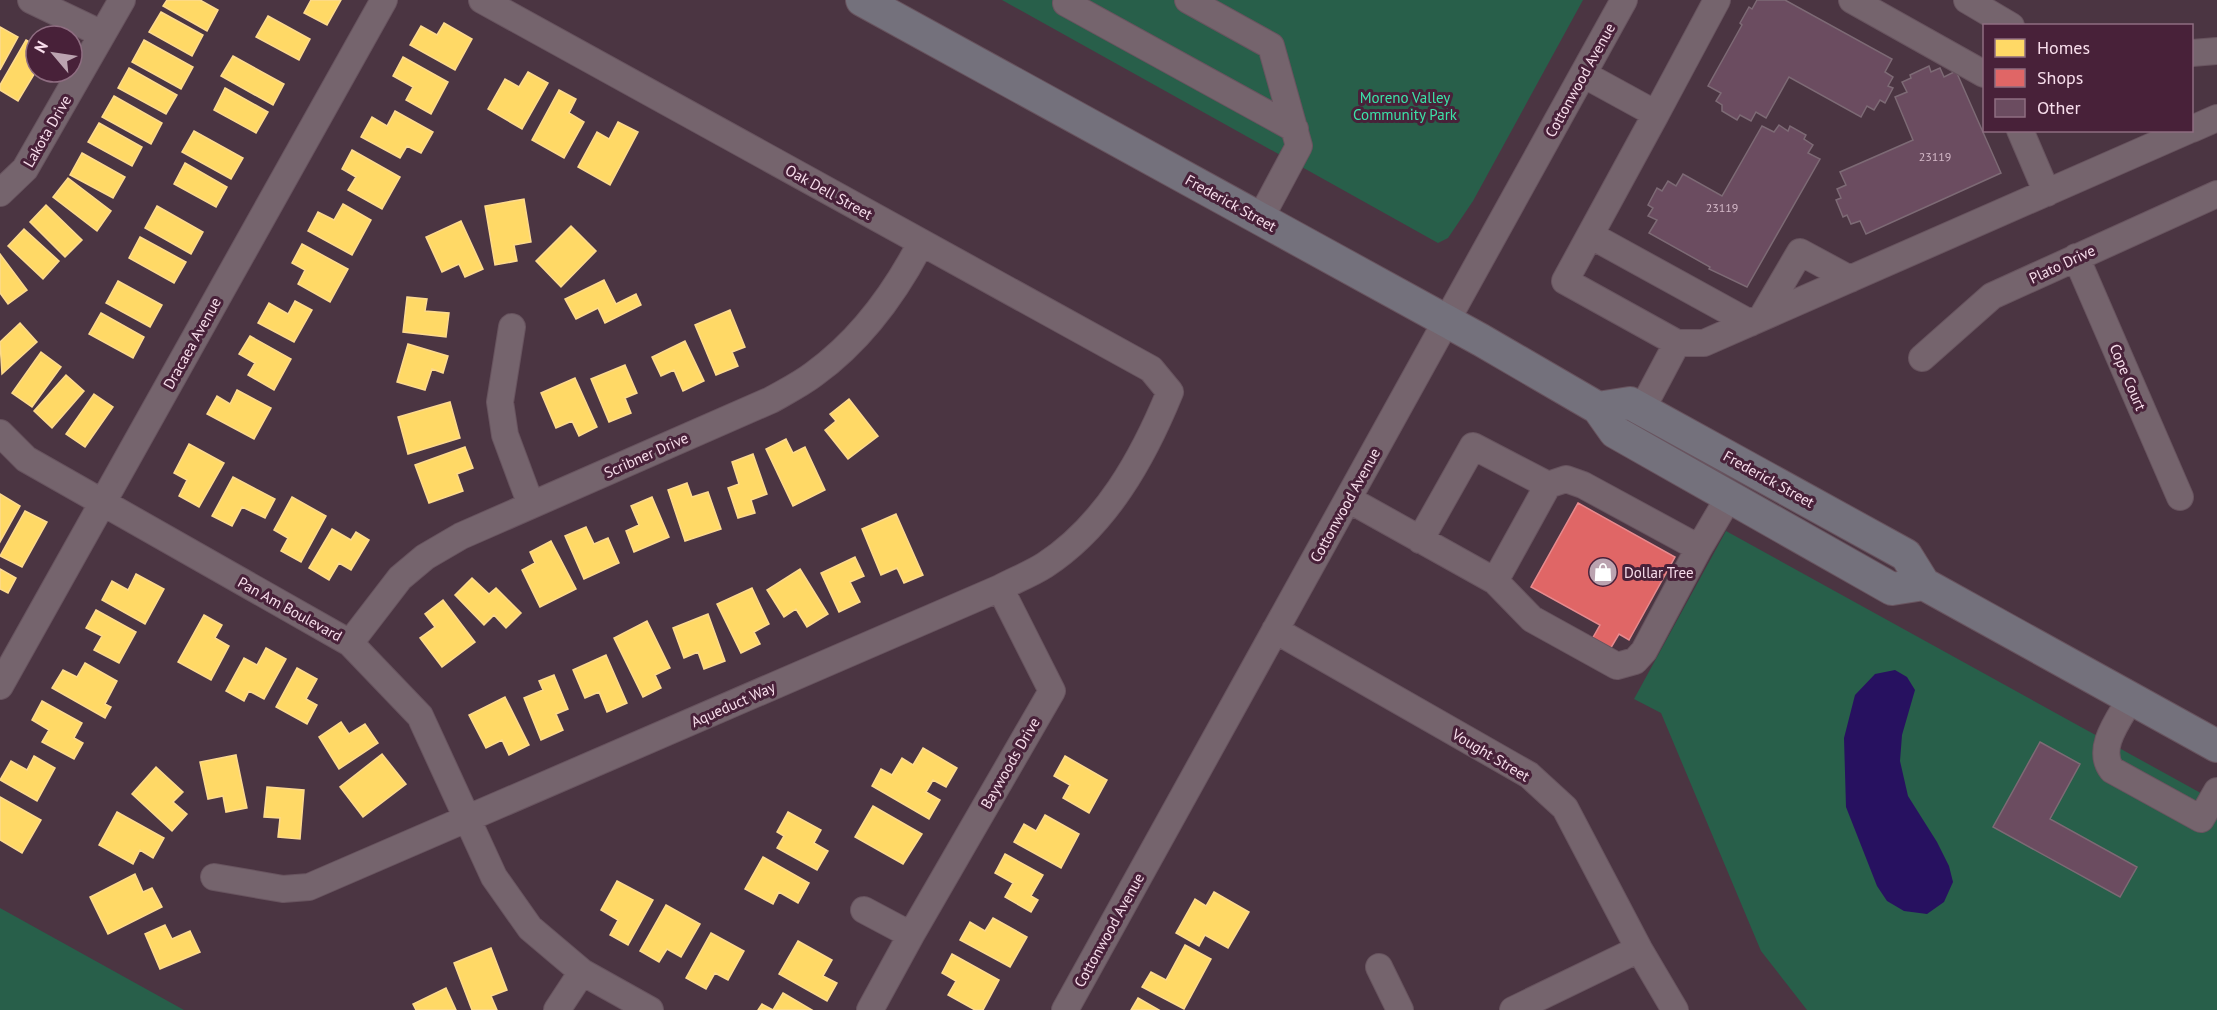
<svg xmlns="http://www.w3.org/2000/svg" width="2217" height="1010" viewBox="0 0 2217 1010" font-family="'PT Sans',sans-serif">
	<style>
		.green { fill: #285f4a }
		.water { fill: #271160 }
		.homes { fill: #ffd966; stroke: #fdda8e; stroke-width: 1.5 }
		.shops { fill: #e06666; stroke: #e78a8e; stroke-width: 1.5 }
		.building { fill: #6b4c60; stroke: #7d6a75; stroke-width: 1.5 }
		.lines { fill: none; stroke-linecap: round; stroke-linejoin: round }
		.minor-casing { stroke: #68545f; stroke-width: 28 }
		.major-casing { stroke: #68545f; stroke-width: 34 }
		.minor { stroke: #75646d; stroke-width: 26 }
		.major { stroke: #74717c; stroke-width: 32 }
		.labels { text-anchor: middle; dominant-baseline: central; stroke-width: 6; stroke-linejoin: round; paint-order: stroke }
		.number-label { font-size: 12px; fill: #d5bac9 }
		.street-label { font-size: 15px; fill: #f8deec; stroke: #482139 }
		.park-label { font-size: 15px; fill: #3ce3a8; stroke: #482139 }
		.poi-label { font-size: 15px; fill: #f8deec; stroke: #482139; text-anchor: start }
	</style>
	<rect width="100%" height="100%" fill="#4b3542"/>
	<!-- green -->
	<path class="green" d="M1002 0H1583L1473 201 1448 238 1438 243Z
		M1726 531 2217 802V1010H1807L1761 951 1661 713 1634 699Z
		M0 908 184 1010H0Z"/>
	<!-- water -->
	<path class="water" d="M1895 670 1907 677 1915 690 1902 735 1900 761 1908 796 1937 842 1949 866 1953 882 1944 902 1927 914 1904 911 1887 901 1877 886 1846 807 1844 738 1855 695 1875 674Z"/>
	<!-- homes -->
	<path class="homes" d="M167 0H200L218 10 207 31 163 6Z
		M311 0H341L327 25 304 13Z
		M161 12 203 35 192 56 149 32Z
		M268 16 310 39 299 60 256 37Z
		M444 23 472 39 455 70 410 45 421 26 437 35Z
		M0 27 18 37 0 70Z
		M26 40 36 46V71L18 101 0 90V85Z
		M144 40 193 67 181 89 132 62Z
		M233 56 284 84 273 105 221 76Z
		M403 57 448 82 431 114 406 100 413 87 393 76Z
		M129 68 177 95 166 114 118 88Z
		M528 72 548 83 522 129 488 109 505 79 519 87Z
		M225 88 268 112 256 133 214 110Z
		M559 90 576 99 569 113 584 122 564 158 532 140Z
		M114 96 162 123 151 144 102 117Z
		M395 111 433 132 421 153 407 146 400 158 361 137 372 117 387 126Z
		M618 122 638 132 610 185 578 167 597 132 609 139Z
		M99 123 142 147 132 166 88 142Z
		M194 131 243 158 231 179 182 152Z
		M352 150 400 177 382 209 348 190 356 177 342 169Z
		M82 153 125 177 113 198 70 175Z
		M185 163 227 187 216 207 174 184Z
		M68 178 111 211 97 231 53 197Z
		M524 199 531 242 514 245 517 261 495 265 485 206Z
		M343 204 371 220 352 255 308 231 318 212 334 220Z
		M46 205 82 240 65 257 30 222Z
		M157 206 203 232 191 254 145 228Z
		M461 221 483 269 465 277 459 264 442 272 426 237Z
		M571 226 596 251 561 287 536 261Z
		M24 229 59 261 43 279 8 246Z
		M140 237 186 262 174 283 129 258Z
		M302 244 348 269 330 302 298 284 305 270 292 263Z
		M0 254 27 290 8 304 0 293Z
		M604 280 616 304 636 294 641 305 605 323 598 308 576 319 565 299Z
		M118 281 162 305 150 327 106 303Z
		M407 297 427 299 425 311 449 313 446 337 403 332Z
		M295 301 312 310 294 342 258 323 269 303 288 314Z
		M730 310 745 347 732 352 738 366 716 375 695 325Z
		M101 313 144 337 133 358 89 334Z
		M20 323 37 342 2 374 0 342Z
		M250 336 291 359 274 390 248 375 255 363 239 354Z
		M685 341 704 381 683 391 674 370 661 376 652 357Z
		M408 344 448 356 443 373 432 369 425 390 397 382Z
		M41 352 61 367 32 407 12 393Z
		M625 365 637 393 625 398 631 413 609 422 591 379Z
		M66 375 84 391 52 428 34 411Z
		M575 378 597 427 579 436 572 421 556 428 541 393Z
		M237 390 271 408 254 439 207 414 217 396 230 404Z
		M94 394 113 407 85 447 66 434Z
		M849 399 878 436 848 459 825 430 836 421 830 414Z
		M450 402 460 438 408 454 398 417Z
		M786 439 793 453 805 447 825 490 793 506 766 449Z
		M189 444 224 463 199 507 179 496 187 480 174 473Z
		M465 447 473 468 457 474 463 491 429 503 415 465Z
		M753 454 767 494 751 500 755 513 738 518 728 488 739 484 732 462Z
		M233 477 275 499 265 518 242 507 232 526 212 516Z
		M687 483 692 497 708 492 721 529 685 541 668 490Z
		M0 494 20 506 0 542Z
		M292 497 326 516 301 562 281 551 288 538 274 530Z
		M652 497 669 537 634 552 626 531 639 525 631 506Z
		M25 511 47 522 22 567 0 556Z
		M896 514 923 575 904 583 897 568 881 575 862 529Z
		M586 527 594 544 608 538 619 563 584 579 565 536Z
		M332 529 351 540 356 532 369 540 351 570 339 563 329 580 309 568Z
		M551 541 576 589 540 607 522 570 535 563 530 552Z
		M855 557 864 576 850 582 860 602 839 612 821 573Z
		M0 569 16 578 8 593 0 589Z
		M800 569 828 614 807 627 796 609 784 617 767 590Z
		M136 574 164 589 145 624 102 600 112 581 128 590Z
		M472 578 489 594 496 588 521 613 506 628 494 615 484 625 455 595Z
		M752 588 769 624 754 632 760 644 741 653 717 604Z
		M443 600 475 642 442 667 420 638 435 627 425 614Z
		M96 610 136 632 119 663 94 650 102 636 86 628Z
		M708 614 725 661 704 669 698 652 684 658 673 628Z
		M204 615 222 625 215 638 229 646 211 680 178 662Z
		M647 621 670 668 655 675 661 688 643 697 614 638Z
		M266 648 286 659 264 699 249 691 244 701 226 691 244 658 257 665Z
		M606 655 627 703 607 712 599 692 585 698 573 670Z
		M85 663 117 681 105 704 111 707 105 718 52 688 63 670 77 677Z
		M297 668 317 679 306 699 317 705 307 724 276 707Z
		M554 675 568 709 556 714 563 730 541 740 524 698 543 690 539 681Z
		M505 697 529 745 509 755 502 740 486 748 469 715Z
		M42 701 82 723 74 738 83 743 74 759 42 742 49 730 32 720Z
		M341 722 349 734 365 724 378 743 339 769 319 737Z
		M923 748 957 768 946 787 933 780 926 792 940 800 929 819 872 786 881 769 892 775 902 758 913 765Z
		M382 754 406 784 363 817 340 787Z
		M236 755 247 808 226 812 223 796 208 799 200 762Z
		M34 756 55 768 37 801 0 780 11 761 27 770Z
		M1065 756 1107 780 1089 813 1063 798 1070 785 1054 776Z
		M156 767 183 792 173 802 187 814 172 831 132 794Z
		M267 787 304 790 300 839 278 837 280 818 264 817Z
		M0 797 41 820 22 853 0 840Z
		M873 806 922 834 903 864 855 837Z
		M117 812 164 838 153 858 140 850 133 864 99 845Z
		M788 812 821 830 814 843 828 851 817 870 777 848 784 836 777 832Z
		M1045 815 1079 834 1061 868 1014 842 1024 824 1036 831Z
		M1005 854 1043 875 1031 896 1038 900 1031 912 1005 897 1013 883 995 873Z
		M763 857 809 883 798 903 779 892 773 904 745 889Z
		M135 874 143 892 152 888 162 907 108 934 90 897Z
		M617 881 653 900 628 945 610 935 618 920 601 910Z
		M1214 892 1249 912 1228 948 1205 935 1199 946 1176 933 1195 899 1206 906Z
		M666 905 700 924 681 957 667 949 659 962 640 951Z
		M993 918 1027 937 1010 967 960 940 970 922 985 931Z
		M165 925 172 939 190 931 200 952 160 969 145 934Z
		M711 933 744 951 728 980 715 973 706 989 686 978Z
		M798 941 832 960 823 976 837 983 827 1001 779 974Z
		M1185 945 1211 959 1184 1009 1142 987 1151 972 1166 980Z
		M491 948 507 990 491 996 497 1010H472L454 963Z
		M952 954 999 980 983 1010H975L948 995 956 981 942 973Z
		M446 988 456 1010H416L413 1004Z
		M783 993 812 1010H758L762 1004 773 1010Z
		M1138 998 1159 1010H1131Z"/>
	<!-- shops -->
	<path class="shops" d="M1578 503 1675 557 1629 640 1619 634 1609 651 1591 641 1600 625 1531 587Z"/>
	<!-- building -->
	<path class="building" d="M1757 0H1785L1892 59 1885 72 1893 77 1888 86 1893 88 1885 103 1880 100 1874 110 1867 106 1861 117 1789 77 1766 118 1756 112 1751 121 1740 115 1737 120 1722 111V105L1716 101 1721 93 1708 86 1742 25 1740 23 1749 7 1752 9Z
		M1929 66 1931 72 1940 68 1944 77 1956 71 2001 173 1866 234 1860 221 1851 224 1847 215 1843 217 1836 200 1841 198 1837 189 1846 185 1840 172 1913 140 1895 97 1907 92 1902 82 1911 78 1910 75Z
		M1779 125 1788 131 1790 126 1806 135 1804 139 1813 145 1808 153 1820 159 1747 287 1709 269 1710 267 1649 233 1657 220 1648 216 1653 208 1648 205 1657 188 1662 191 1668 181 1676 186 1683 174 1722 196 1762 126 1774 132Z
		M2040 742 2080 764 2050 819 2137 867 2120 897 1993 827Z"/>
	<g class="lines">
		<!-- minor casing -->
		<g class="minor-casing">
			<path id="minor" d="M31 0 102 34
				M1188 0 1271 46 1299 146 1260 219
				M1852 0 1984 74
				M1967 0 2011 26
				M1066 3 1295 129
				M2192 53 2217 51
				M1583 74 1656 114 1565 281 1677 343H1704L2189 130
				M1656 114 1717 0
				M2192 129 2217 118
				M2020 130 2047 193
				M0 193 25 169 122 0
				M1590 235 1750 323
				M2076 257 2180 497
				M1762 317 1800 252 1850 279
				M512 327 500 402 505 435 531 505
				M1922 358 1992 296 2217 194
				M1642 409 1677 343
				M0 433 26 459 350 643 420 716 494 877 530 928 582 972 650 1010
				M1348 499 1495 581 1532 619 1617 666 1635 661 1644 651 1699 548 1729 497
				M1420 540 1473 446 1548 485
				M1495 581 1548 485 1566 479 1583 485 1699 548
				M1275 630 1529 775 1565 808 1639 949 1675 1010
				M350 643 400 578 425 557 461 536 771 400C785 392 801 384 814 374 861 340 895 293 921 243
				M0 686 384 0
				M2131 698C2120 718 2095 748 2112 770L2201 819 2217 791
				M214 877 283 889 309 887 1000 588C1015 580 1031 574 1045 565 1106 525 1143 458 1170 392L1151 369 482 0
				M864 910 911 935
				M1379 967 1400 1010
				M557 1010 582 972
				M870 1010 911 935 1052 691 1000 588
				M1065 1010 1624 0
				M1513 1010 1639 949"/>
		</g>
		<!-- major casing -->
		<g class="major-casing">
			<path id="major" d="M862 0 1481 340 1598 408 1615 432 1892 589 1924 584
				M1598 408 1630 403 1906 555 1924 584 2217 746"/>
		</g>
		<!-- minor -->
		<use href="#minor" class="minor"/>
		<!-- major -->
		<use href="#major" class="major"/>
	</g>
	<!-- icons -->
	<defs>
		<g id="shop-disc" transform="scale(1.5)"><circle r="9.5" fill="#bba3b0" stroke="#482139"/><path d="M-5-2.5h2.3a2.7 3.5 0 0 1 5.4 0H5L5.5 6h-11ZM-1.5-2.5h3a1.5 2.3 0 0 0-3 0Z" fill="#fff"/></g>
	</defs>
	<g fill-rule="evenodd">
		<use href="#shop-disc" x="1603" y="572"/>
	</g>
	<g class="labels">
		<!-- number labels -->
		<g class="number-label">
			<text x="1935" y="156">23119</text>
			<text x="1722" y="207">23119</text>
		</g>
		<!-- street labels -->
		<g class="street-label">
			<text transform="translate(1580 80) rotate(-61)">Cottonwood Avenue</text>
			<text transform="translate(47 131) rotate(-60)">Lakota Drive</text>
			<text transform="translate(829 192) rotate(29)">Oak Dell Street</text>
			<text transform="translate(1231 203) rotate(29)">Frederick Street</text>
			<text transform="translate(2062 264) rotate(-25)">Plato Drive</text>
			<text transform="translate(192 343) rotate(-61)">Dracaea Avenue</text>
			<text transform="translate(2128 377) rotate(67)">Cope Court</text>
			<text transform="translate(646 455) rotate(-24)">Scribner Drive</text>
			<text transform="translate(1769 479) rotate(29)">Frederick Street</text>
			<text transform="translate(1345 505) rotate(-61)">Cottonwood Avenue</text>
			<text transform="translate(290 609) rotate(29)">Pan Am Boulevard</text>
			<text transform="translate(733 704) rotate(-24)">Aqueduct Way</text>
			<text transform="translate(1491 755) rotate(31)">Vought Street</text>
			<text transform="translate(1010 763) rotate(-60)">Baywoods Drive</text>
			<text transform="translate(1109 930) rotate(-61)">Cottonwood Avenue</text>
		</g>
		<!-- park labels -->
		<g class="park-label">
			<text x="1405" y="97">Moreno Valley<tspan x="1405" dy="17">Community Park</tspan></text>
		</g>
		<!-- poi labels -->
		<g class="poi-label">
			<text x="1624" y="572">Dollar Tree</text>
		</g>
	</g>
	<!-- legend -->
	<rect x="1983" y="24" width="210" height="108" fill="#482139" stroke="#8e6d81" stroke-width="1.5"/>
	<rect x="1995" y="39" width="30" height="18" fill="#ffd966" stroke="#8e6d81" stroke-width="1.5"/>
	<text x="2037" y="54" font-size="18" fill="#f8deec">Homes</text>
	<rect x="1995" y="69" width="30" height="18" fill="#e06666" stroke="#8e6d81" stroke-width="1.5"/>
	<text x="2037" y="84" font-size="18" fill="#f8deec">Shops</text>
	<rect x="1995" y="99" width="30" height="18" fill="#6b4c60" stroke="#8e6d81" stroke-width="1.5"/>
	<text x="2037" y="114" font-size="18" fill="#f8deec">Other</text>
	<!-- north arrow -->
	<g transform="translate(54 54) rotate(299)"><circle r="28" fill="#482139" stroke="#8e6d81" stroke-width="1.5"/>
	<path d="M0-4.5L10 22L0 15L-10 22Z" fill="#bba3b0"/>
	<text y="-9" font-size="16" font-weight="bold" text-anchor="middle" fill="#f8deec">N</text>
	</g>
</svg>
